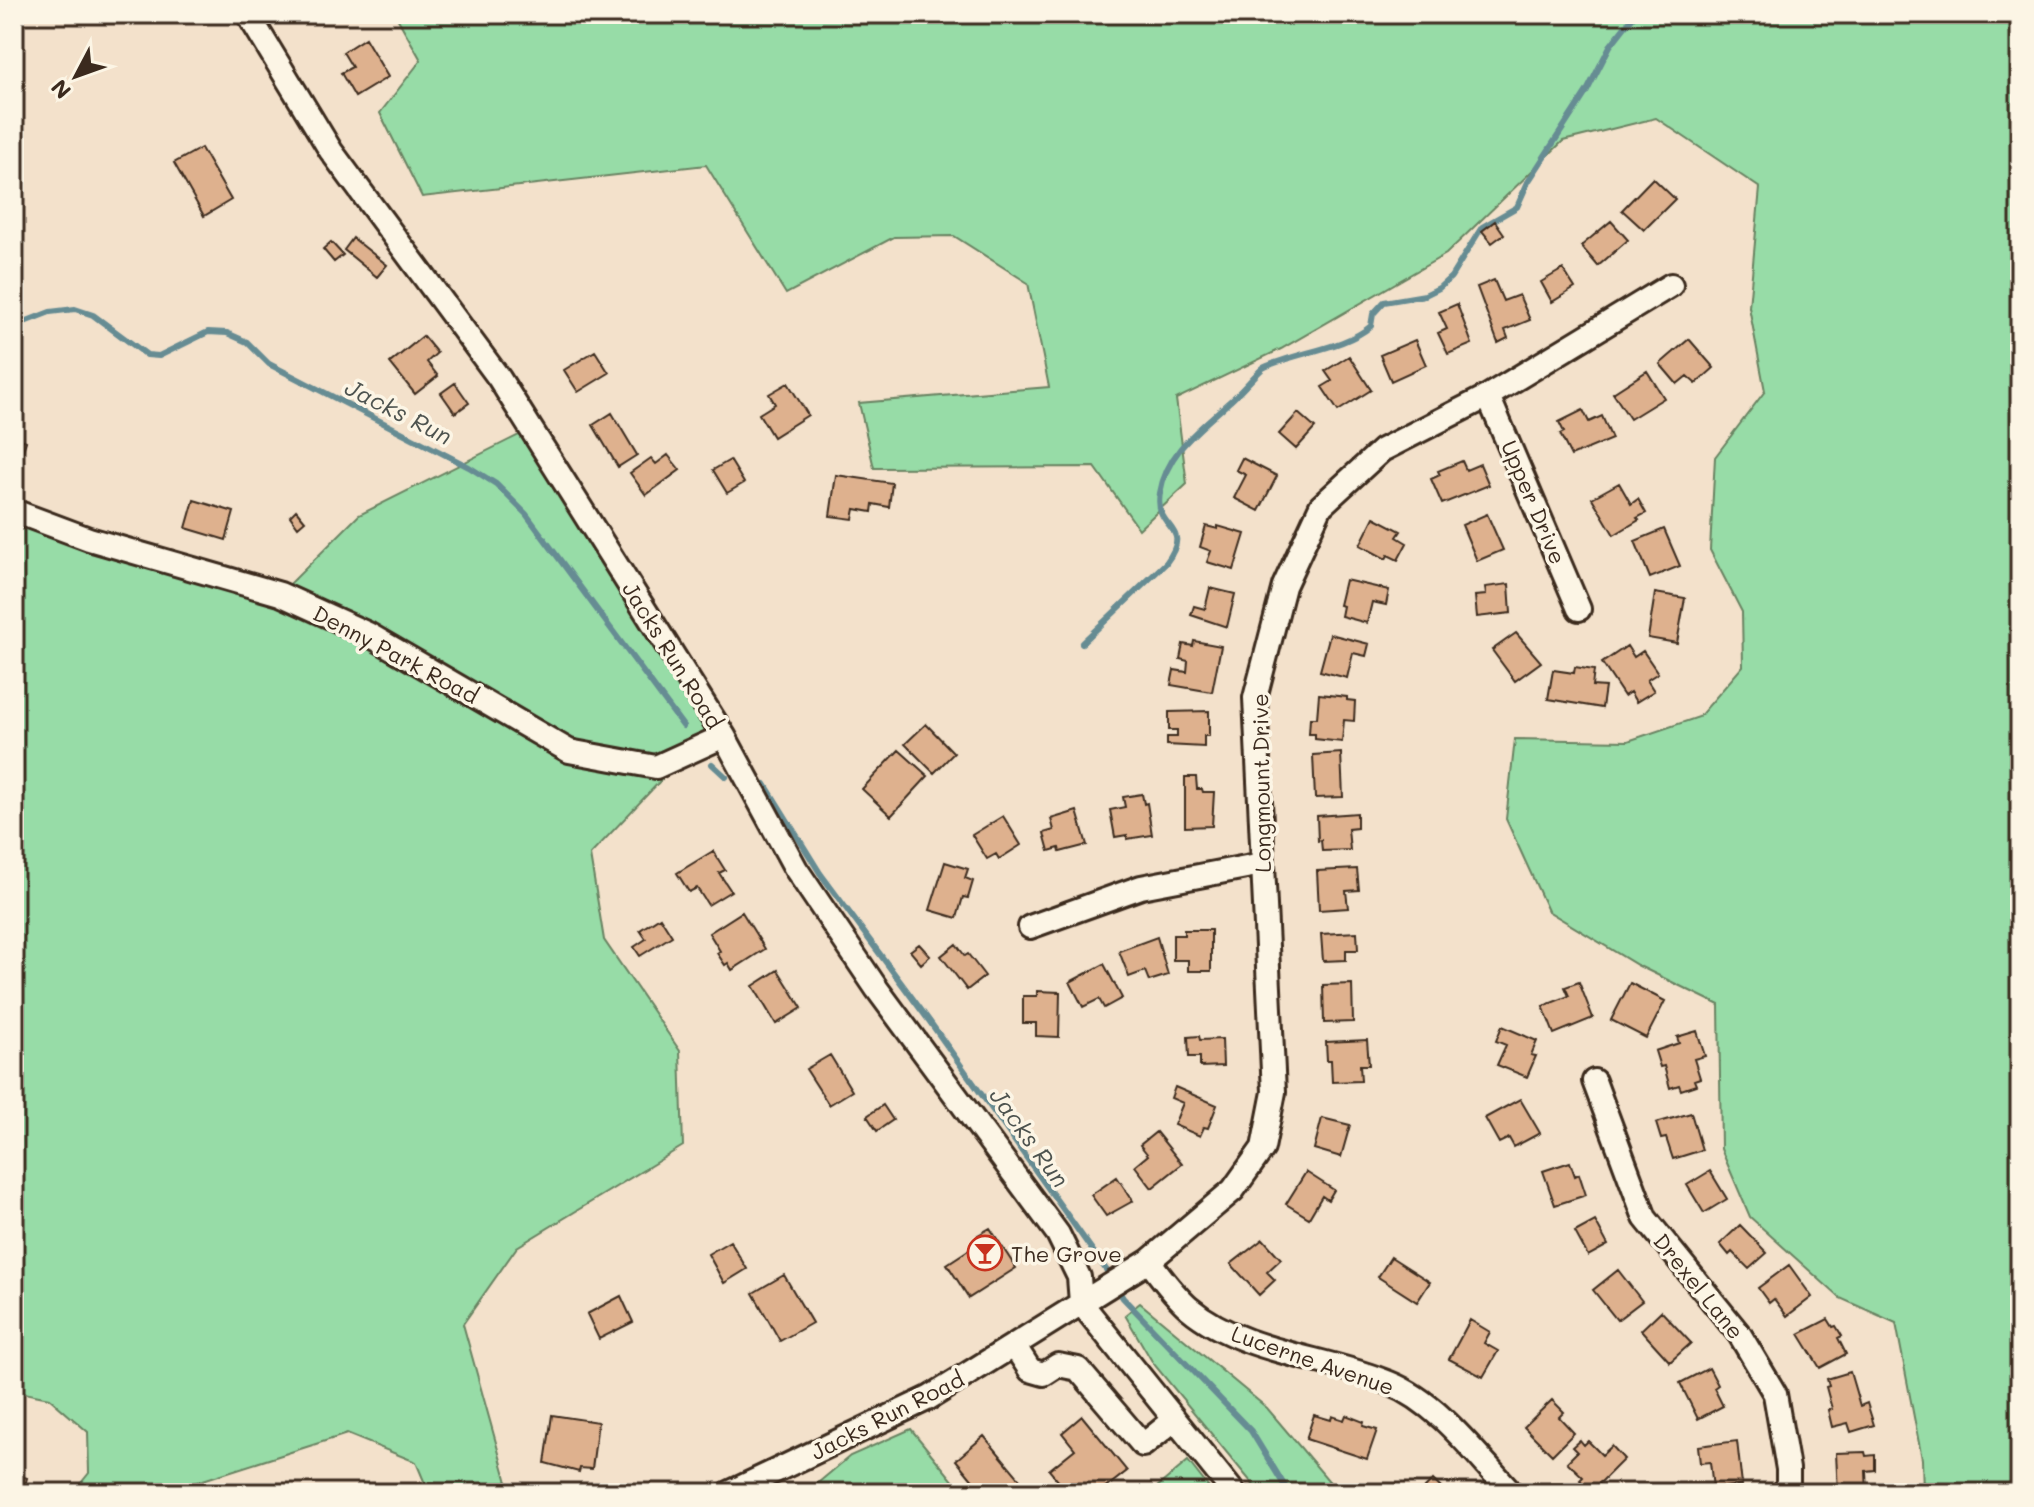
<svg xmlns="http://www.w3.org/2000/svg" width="2034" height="1507" viewBox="0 0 2034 1507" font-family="Mali,sans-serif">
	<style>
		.green { fill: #97dca7; stroke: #698362; stroke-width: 2 }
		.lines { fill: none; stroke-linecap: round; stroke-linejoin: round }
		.stream { stroke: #668c93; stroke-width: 6 }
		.building { fill: #deb18e; stroke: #3b2a1e; stroke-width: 2 }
		.minor-casing { stroke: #3b2a1e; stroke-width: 28 }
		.minor { stroke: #fcf5e5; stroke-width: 22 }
		.labels { text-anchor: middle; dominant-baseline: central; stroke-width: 7; stroke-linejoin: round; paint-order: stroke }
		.street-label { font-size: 22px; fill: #3b2a1e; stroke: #fcf5e5 }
		.poi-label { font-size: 22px; fill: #3b2a1e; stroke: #fcf5e5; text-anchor: start }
		.water-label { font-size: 24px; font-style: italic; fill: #4d534f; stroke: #fcf5e5 }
	</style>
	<rect width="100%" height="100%" fill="#f3e1cb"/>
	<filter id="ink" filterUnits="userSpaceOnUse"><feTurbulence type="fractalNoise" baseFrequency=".0125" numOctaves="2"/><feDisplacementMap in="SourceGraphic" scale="16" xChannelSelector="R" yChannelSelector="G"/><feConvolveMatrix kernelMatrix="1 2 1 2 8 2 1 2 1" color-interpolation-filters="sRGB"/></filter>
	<g filter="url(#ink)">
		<!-- green -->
		<path class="green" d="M395 14H2020V1493H1923L1922 1459 1896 1323 1840 1298 1750 1217 1721 1149 1719 1005 1637 965 1548 911 1506 819 1515 739 1628 741 1699 717 1743 666 1742 612 1710 550 1715 457 1765 391 1749 307 1760 188 1656 118 1563 141 1446 254 1281 349 1176 399 1187 484 1139 529 1095 467 874 468 859 403 1049 387 1028 283 954 236 894 237 786 294 706 165 422 197 380 113 421 60Z
			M531 429 724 736 656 768 664 777 590 855 604 940 680 1051 683 1146 517 1247 463 1324 510 1493H429L416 1462 347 1434 178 1488 172 1493H73L89 1473 88 1432 49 1398 14 1391V521L280 594 359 515Z
			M1140 1303 1267 1408 1339 1493H1260L1153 1363 1125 1315Z
			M911 1429 963 1493H806L850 1456Z
			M1188 1461 1213 1493H1150Z"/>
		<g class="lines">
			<!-- stream -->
			<path class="stream" d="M14 326 50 312 75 309 93 315 147 355 159 356 208 332 227 333 247 342 269 364 469 467 496 484 526 514 683 726
				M1082 643 1166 563C1195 524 1153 531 1160 493 1167 451 1199 430 1228 403 1241 392 1251 379 1263 368 1296 352 1344 349 1371 326L1373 314 1384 302 1425 295 1439 288 1451 277 1482 227 1517 207 1528 182 1587 91 1610 46 1635 14
				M712 764 726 777
				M765 784 820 873 930 1022 1112 1278
				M1117 1288 1123 1298 1251 1431 1289 1493"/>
		</g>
		<!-- building -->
		<path class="building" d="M365 38 388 77 355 97 341 73 352 67 343 52Z
			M201 148 231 200 204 216 174 163Z
			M1653 178 1675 199 1644 230 1622 210Z
			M1495 221 1504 234 1492 243 1482 231Z
			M1611 221 1628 240 1598 266 1581 246Z
			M353 238 387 265 377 277 344 250Z
			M331 242 343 255 334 262 323 249Z
			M1563 269 1575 288 1552 302 1541 282Z
			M1494 280 1503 301 1519 295 1530 320 1505 330 1508 338 1498 343 1477 287Z
			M1457 304 1472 344 1448 354 1438 333 1447 329 1439 312Z
			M423 336 437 353 427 362 438 376 415 394 390 363Z
			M1689 339 1714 368 1696 384 1687 376 1677 384 1660 364Z
			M1415 340 1426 365 1391 381 1380 355Z
			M595 351 609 373 578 392 564 370Z
			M1349 356 1371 390 1338 411 1322 387 1332 381 1325 371Z
			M1647 371 1664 398 1630 419 1613 393Z
			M455 383 469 403 455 413 441 393Z
			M788 383 808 415 773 437 759 414 775 404 769 394Z
			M1583 410 1589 422 1602 416 1612 439 1571 456 1560 434 1564 432 1559 422Z
			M612 413 637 455 618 467 593 425Z
			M1298 413 1315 428 1296 449 1279 434Z
			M14 436 26 441 16 471 14 470Z
			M668 455 680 470 646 495 630 473 651 458 656 464Z
			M1242 458 1277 476 1259 511 1234 498 1246 475 1236 470Z
			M730 460 744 483 727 493 713 470Z
			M1462 461 1466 470 1480 464 1489 485 1442 504 1431 479 1440 475 1438 471Z
			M836 475 892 483 889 507 873 504 872 512 855 509 853 519 830 516Z
			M1619 483 1631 504 1638 499 1646 513 1637 518 1639 520 1614 535 1592 498Z
			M194 500 234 512 226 540 186 528Z
			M296 510 305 521 298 527 290 516Z
			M1487 514 1503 550 1477 561 1462 525Z
			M1374 517 1401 531 1397 537 1407 543 1398 560 1388 555 1386 559 1360 545Z
			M1206 526 1218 529V526L1245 534 1234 570 1207 562 1211 551 1200 547Z
			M1664 529 1680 566 1650 578 1635 541Z
			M1345 580 1389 590 1386 605 1372 602 1367 623 1341 616 1343 606 1339 605Z
			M1509 584 1511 613 1477 617 1475 596 1486 595 1485 587Z
			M1210 588 1235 594 1227 627 1191 615 1194 606 1205 609Z
			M1655 593 1685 598 1677 643 1648 638Z
			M1516 633 1541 662 1515 681 1492 650Z
			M1330 634 1369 644 1366 656 1353 653 1347 678 1320 671Z
			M1194 641 1221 646 1212 692 1171 685 1174 670 1187 672 1188 661 1180 659 1183 644 1193 646Z
			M1627 646 1634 657 1643 651 1658 673 1647 680 1654 691 1636 702 1630 692 1624 696 1602 663Z
			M1575 667 1594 670 1592 686 1605 687 1602 708 1548 699 1553 670 1574 673Z
			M1319 694 1347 697V700L1355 701 1354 721 1344 720 1342 742 1315 739V734H1309L1310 718H1317Z
			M1209 711V736H1204V747L1167 745V737H1177V730H1169V712Z
			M926 724 954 753 934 773 905 744Z
			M899 750 928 776 891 816 862 789Z
			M1341 753 1343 797 1315 798 1313 755Z
			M1185 777H1196L1197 789H1202L1203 792H1214L1212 826 1185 827Z
			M1142 794 1144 804 1147 803 1152 835 1127 839V835L1115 837 1110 810 1125 807 1123 797Z
			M1077 811 1087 845 1060 852 1059 848 1049 851 1044 833 1054 830 1051 819Z
			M1357 813V828L1348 829 1350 850 1322 851 1321 840 1318 841 1317 816Z
			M1003 816 1021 845 999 859 996 854 987 859 972 835Z
			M713 851 725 870 719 873 731 891 708 905 697 888 689 892 677 873Z
			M945 862 968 869 965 878 973 881 968 898 963 897 957 918 930 910Z
			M1357 869 1359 890 1346 891 1348 908 1319 910 1317 871Z
			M742 912 765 949 732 970 728 963 725 965 717 953 720 951 709 933Z
			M660 917 672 936 640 956 634 947 646 939 640 930Z
			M1184 930H1211V971H1188V960H1173V935H1184Z
			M1357 932 1358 950H1346V960L1323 961 1321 934Z
			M1157 937 1168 975 1149 981 1145 971 1129 977 1119 951Z
			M919 944 930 956 921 964 910 951Z
			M956 944 965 956 968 954 985 976 967 990 941 956Z
			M1104 964 1122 998 1104 1008 1099 999 1083 1007 1070 982Z
			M778 970 802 1008 776 1024 753 986Z
			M1579 982 1593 1018 1554 1034 1543 1006 1569 996 1565 987Z
			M1630 983 1665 1001 1646 1038 1611 1020Z
			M1352 984 1353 1022 1324 1023 1323 985Z
			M1037 991 1060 992 1059 1037 1036 1036V1023H1023V996H1037Z
			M1502 1026 1537 1041 1531 1055 1536 1056 1527 1077 1497 1065 1506 1045 1496 1041Z
			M1697 1031 1705 1056 1694 1059 1700 1078 1694 1080 1696 1085 1681 1090 1679 1085 1670 1088 1664 1066 1660 1067 1655 1051 1679 1043 1677 1037Z
			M1199 1036 1200 1040 1222 1039 1223 1066 1200 1067V1057H1189L1188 1037Z
			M1367 1040 1369 1065H1360L1361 1081 1332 1082 1331 1060H1327L1326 1042Z
			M830 1055 852 1091 829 1105 806 1069Z
			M1175 1087 1217 1105 1208 1128 1204 1127 1200 1136 1174 1125 1183 1103 1171 1098Z
			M1520 1099 1540 1133 1514 1147 1509 1138 1499 1143 1485 1118Z
			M883 1105 893 1120 877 1131 867 1116Z
			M1691 1113 1702 1150 1673 1159 1666 1138 1661 1139 1656 1123Z
			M1322 1118 1350 1125 1341 1157 1314 1149Z
			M1156 1132 1182 1164 1152 1188 1135 1166 1148 1155 1140 1145Z
			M1570 1162 1575 1176 1579 1174 1586 1195 1555 1205 1543 1171Z
			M1710 1171 1727 1199 1704 1213 1687 1185Z
			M1306 1172 1334 1190 1328 1200 1322 1196 1309 1218 1286 1204Z
			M1117 1177 1133 1201 1106 1216 1091 1195Z
			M1595 1221 1608 1245 1588 1256 1575 1232Z
			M1740 1225 1767 1253 1749 1269 1732 1252 1729 1255 1720 1244Z
			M990 1228 1016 1268 969 1298 947 1264 982 1241 978 1235Z
			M1263 1239 1281 1259 1267 1272 1275 1280 1259 1295 1231 1264Z
			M730 1241 747 1269 724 1283 708 1254Z
			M1391 1257 1430 1282 1417 1302 1378 1277Z
			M1789 1265 1812 1297 1787 1316 1774 1299 1769 1303 1758 1288Z
			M1618 1270 1642 1301 1617 1320 1593 1290Z
			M784 1275 812 1323 780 1341 753 1293Z
			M621 1296 633 1322 599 1339 587 1314Z
			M1661 1311 1691 1343 1670 1362 1641 1330Z
			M1828 1319 1833 1327 1836 1326 1842 1336 1838 1338 1846 1354 1820 1368 1799 1334Z
			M1470 1320 1490 1332 1484 1343 1498 1351 1483 1377 1449 1359Z
			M1709 1368 1718 1385 1714 1388 1723 1406 1698 1419 1680 1383Z
			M1850 1372 1860 1406 1867 1403 1874 1425 1851 1432 1848 1423 1832 1427 1828 1410 1832 1409 1826 1387 1829 1386 1827 1379Z
			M1552 1400 1564 1412 1559 1417 1574 1433 1552 1455 1524 1427Z
			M552 1415 598 1422 592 1469 580 1468 579 1472 545 1463Z
			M1314 1415 1331 1420 1332 1416 1344 1420 1346 1415 1364 1422 1363 1426 1377 1430 1367 1459 1306 1439Z
			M1082 1416 1127 1471 1099 1493H1068L1049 1470 1075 1449 1062 1433Z
			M984 1436 1025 1485 1015 1493H983L956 1460Z
			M1580 1440 1584 1445 1588 1441 1602 1455 1612 1446 1624 1459 1591 1492 1580 1480 1583 1477 1567 1462 1577 1452 1572 1447Z
			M1737 1441 1742 1485 1713 1488 1710 1462 1700 1463 1698 1446Z
			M1865 1452 1866 1456 1875 1455V1470L1866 1471 1867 1493H1838L1836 1453Z
			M14 1474 27 1478 23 1493H14Z
			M1433 1480 1446 1493H1420Z"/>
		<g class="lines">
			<!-- minor casing -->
			<g class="minor-casing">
				<path id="minor" d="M248 14 331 151 499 378 724 736 796 869 877 989 1058 1234 1079 1277 1081 1303 1234 1493
					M1488 396 1579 609
					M14 511 89 539 280 594 368 634 569 751 656 767 724 736
					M1030 927 1141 887 1262 864
					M1594 1081 1645 1218 1740 1335 1775 1394 1788 1469V1493
					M1149 1261C1161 1277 1173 1294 1189 1308 1244 1354 1325 1356 1389 1383 1439 1403 1476 1455 1512 1493
					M1014 1345 1030 1370 1044 1374 1058 1365 1078 1369 1143 1445 1174 1420
					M729 1493 929 1398 1149 1261 1233 1190 1263 1148 1274 1092 1255 698 1284 586 1321 506 1382 450 1488 396 1671 285"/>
			</g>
			<!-- minor -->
			<use href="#minor" class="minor"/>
		</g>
	</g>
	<!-- icons -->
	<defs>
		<g id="bar-ring" transform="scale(1.8)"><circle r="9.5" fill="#fcf5e5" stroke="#c8321e" stroke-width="1.5"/><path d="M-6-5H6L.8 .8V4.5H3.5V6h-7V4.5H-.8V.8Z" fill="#c8321e"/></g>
	</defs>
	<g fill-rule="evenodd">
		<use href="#bar-ring" x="985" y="1253"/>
	</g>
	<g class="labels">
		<!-- street labels -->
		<g class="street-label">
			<text transform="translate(1534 502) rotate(67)">Upper Drive</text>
			<text transform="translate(396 654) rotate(28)">Denny Park Road</text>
			<text transform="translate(673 655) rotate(58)">Jacks Run Road</text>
			<text transform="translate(1261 783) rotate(-91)">Longmount Drive</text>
			<text transform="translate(1699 1286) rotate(51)">Drexel Lane</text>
			<text transform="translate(1313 1360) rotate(19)">Lucerne Avenue</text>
			<text transform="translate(887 1415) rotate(-27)">Jacks Run Road</text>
		</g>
		<!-- poi labels -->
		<g class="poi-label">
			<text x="1011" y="1253">The Grove</text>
		</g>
		<!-- water labels -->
		<g class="water-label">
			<text transform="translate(399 411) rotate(27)">Jacks Run</text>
			<text transform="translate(1030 1137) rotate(54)">Jacks Run</text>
		</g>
	</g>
	<!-- margin -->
	<rect width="2034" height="1507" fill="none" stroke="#fcf5e5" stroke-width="48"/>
	<rect x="24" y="24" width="1986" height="1459" fill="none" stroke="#3b2a1e" stroke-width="3" filter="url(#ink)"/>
	<!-- north arrow -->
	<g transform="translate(76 76) rotate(229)" stroke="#fcf5e5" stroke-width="6" paint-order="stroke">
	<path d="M0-6L14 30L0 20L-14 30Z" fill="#3b2a1e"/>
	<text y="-12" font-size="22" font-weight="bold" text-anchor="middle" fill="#3b2a1e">N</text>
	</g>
</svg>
